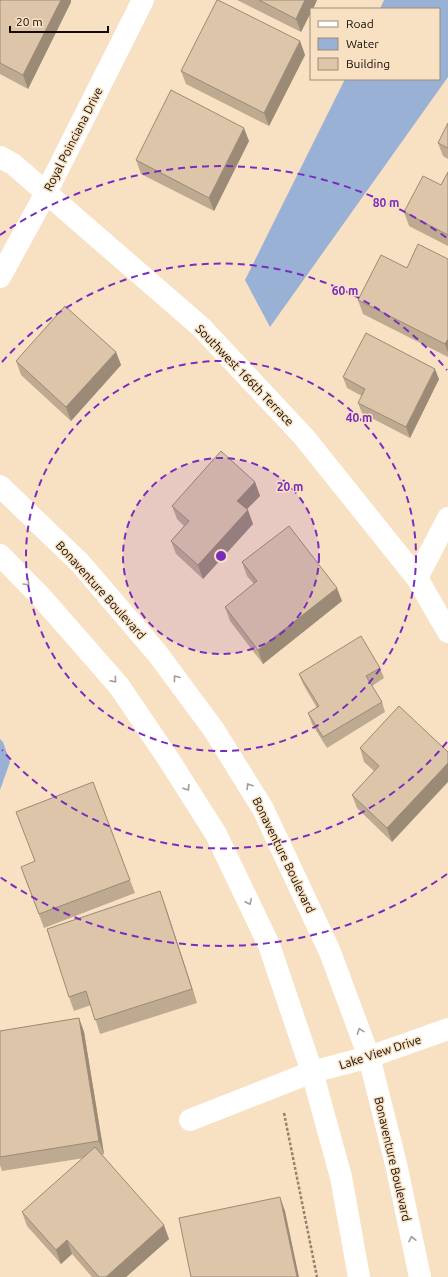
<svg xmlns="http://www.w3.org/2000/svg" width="448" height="1277" viewBox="0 0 448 1277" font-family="Ubuntu,sans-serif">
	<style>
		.water { fill: #9ab1d6 }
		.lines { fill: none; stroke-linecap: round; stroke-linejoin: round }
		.path { stroke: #92826e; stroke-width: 2.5; stroke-dasharray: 3 2; stroke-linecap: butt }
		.street { stroke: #fff; stroke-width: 22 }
		.secondary { stroke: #fff; stroke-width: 22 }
		.wall { fill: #bea991 }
		.shaded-wall { fill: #9b8a76 }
		.building { fill: #ddc5a9; stroke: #9b8a76 }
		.oneway { stroke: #a09d9a }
		.ring { fill: none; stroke: #7b2cbf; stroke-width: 2; stroke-dasharray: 7 5 }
		.labels { text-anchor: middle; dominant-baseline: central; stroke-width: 3; stroke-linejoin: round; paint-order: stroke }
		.street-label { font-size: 12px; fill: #120b03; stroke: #f8e0c3 }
		.centre { fill: #7b2cbf; stroke: #f8e0c3; stroke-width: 2 }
		.ring-label { font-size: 12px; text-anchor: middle; font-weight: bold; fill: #7b2cbf; stroke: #f8e0c3; stroke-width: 3; stroke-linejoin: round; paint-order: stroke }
	</style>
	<rect width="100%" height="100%" fill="#f8e0c3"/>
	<!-- water -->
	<path class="water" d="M384 0H448V77L270 327 245 280 345 79H439V9H380Z
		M0 739 3 742 10 762 0 790Z"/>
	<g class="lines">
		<!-- path -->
		<path class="path" d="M284 1113 317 1277"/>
		<!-- street -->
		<path class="street" d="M0 157 13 164 201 327 304 437 417 578 448 632
			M0 277 46 193 143 0
			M417 578 448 518
			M190 1120 312 1072"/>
		<!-- secondary -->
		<path class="secondary" d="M0 486 80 563 157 653 214 730 263 809 330 952 369 1057 396 1164 420 1277
			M0 555 42 598 119 686 169 760 216 834 269 945 312 1072 341 1177 359 1277
			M312 1072 369 1057 448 1029"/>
	</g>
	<!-- wall -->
	<path class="wall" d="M0 0 71 2 28 89 0 74Z
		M237 0H317L313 9H311V12L301 32Z
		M300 41 305 55 269 126 186 84 181 71Z
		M448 123V159L443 156 438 143Z
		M249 141 214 211 141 174 136 160Z
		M448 172V246L409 226 404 212 441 185Z
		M448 259V357L363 314 358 300 407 268Z
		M116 352 121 365 71 421 21 375 16 361Z
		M343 377 439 379 410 438 362 413 358 403 362 396 347 388Z
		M255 482 260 496 247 509 253 524 203 579 176 554 171 541 184 526 177 519 172 506Z
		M242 562 342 601 263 664 230 621 225 607 254 584 247 576Z
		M380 668 384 678 372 686 382 702 385 712 327 748 312 724 308 713 317 708 303 684 299 674Z
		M360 748 448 752 392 842 357 808 352 795 374 771 364 762Z
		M21 867 130 880 135 893 44 928Z
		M165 905 197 1003 100 1034 91 1005 74 1011 69 997Z
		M79 1018 84 1032 104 1154 102 1155 169 1239 126 1277H92L72 1254 61 1264 27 1226 22 1212 84 1158 2 1171 0 1165V1031Z"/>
	<!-- shaded-wall -->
	<path class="shaded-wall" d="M61 0H71V2L28 89 23 75Z
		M305 0H317L313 9H311V12L301 32 296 19Z
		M300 41 305 55 269 126 264 113Z
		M244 128 249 141 214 211 209 198Z
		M448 339V352L445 344Z
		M116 352 121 365 71 421 66 407Z
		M435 369 439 379 410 438 406 427Z
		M255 482 260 496 242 514 237 501Z
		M248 510 253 524 203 579 198 565Z
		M337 588 342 601 263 664 258 650Z
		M448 763V782L392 842 387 828Z
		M160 891 165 905 197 1003 192 989Z
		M79 1018 84 1032 104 1154 99 1141Z
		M280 1197 285 1211 299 1277H297Z
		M164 1225 169 1239 126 1277H106Z
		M67 1240 72 1254 61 1264 56 1250Z"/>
	<!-- building -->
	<path class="building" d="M0 0H61L23 75 0 63Z
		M217 0H218L300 41 264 113 181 71Z
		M259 0H305L296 19Z
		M171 90 244 128 209 198 136 160Z
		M448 123V148L438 143Z
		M448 172V235L404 212 423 176 441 185Z
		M418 244 448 259V339L445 344 358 300 381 255 407 268Z
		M65 306 116 352 66 407 16 361Z
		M366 333 435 369 406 427 358 403 365 389 343 377Z
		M221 451 255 482 237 501 248 510 198 565 171 541 189 521 172 506Z
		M289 526 337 588 258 650 225 607 257 581 242 562Z
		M361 636 380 668 366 676 382 702 323 737 308 713 319 706 299 674Z
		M399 706 448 752V763L387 828 352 795 379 766 360 748Z
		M93 782 130 880 39 914 21 867 35 861 16 812Z
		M160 891 192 989 95 1020 86 991 69 997 47 929Z
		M79 1018 99 1141 0 1157V1031Z
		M95 1147 164 1225 106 1277H99L67 1240 56 1250 22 1212Z
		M280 1197 297 1277H191L179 1218Z"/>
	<!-- one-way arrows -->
	<defs><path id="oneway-chevron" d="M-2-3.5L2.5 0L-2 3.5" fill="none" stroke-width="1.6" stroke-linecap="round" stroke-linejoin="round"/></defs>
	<g class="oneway">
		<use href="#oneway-chevron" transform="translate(27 583) rotate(45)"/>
		<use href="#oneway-chevron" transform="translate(176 678) rotate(-127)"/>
		<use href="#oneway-chevron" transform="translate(114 680) rotate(49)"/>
		<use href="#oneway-chevron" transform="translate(249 786) rotate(-122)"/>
		<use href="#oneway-chevron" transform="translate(187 788) rotate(58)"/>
		<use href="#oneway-chevron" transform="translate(249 902) rotate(64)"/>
		<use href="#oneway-chevron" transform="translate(360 1031) rotate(-111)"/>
		<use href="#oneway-chevron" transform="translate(412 1239) rotate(-102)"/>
	</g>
	<!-- distance rings -->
	<circle cx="221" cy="556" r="98" fill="#7b2cbf" fill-opacity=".12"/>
	<g class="ring">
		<circle cx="221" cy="556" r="98"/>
		<circle cx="221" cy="556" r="195"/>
		<path d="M447 742A293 293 0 0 1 2 750M2 362A293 293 0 0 1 447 370"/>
		<path d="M447 874A390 390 0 0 1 0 877M0 235A390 390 0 0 1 447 238"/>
	</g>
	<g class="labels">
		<!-- street labels -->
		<g class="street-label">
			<text transform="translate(73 139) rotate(-63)">Royal Poinciana Drive</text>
			<text transform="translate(245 375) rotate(46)">Southwest 166th Terrace</text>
			<text transform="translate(101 590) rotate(48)">Bonaventure Boulevard</text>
			<text transform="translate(284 855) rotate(64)">Bonaventure Boulevard</text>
			<text transform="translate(380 1052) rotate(-18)">Lake View Drive</text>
			<text transform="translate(393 1159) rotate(77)">Bonaventure Boulevard</text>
		</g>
	</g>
	<circle cx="221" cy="556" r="6" class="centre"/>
	<g class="ring-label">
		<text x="386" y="207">80 m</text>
		<text x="345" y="295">60 m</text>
		<text x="359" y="422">40 m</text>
		<text x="290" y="491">20 m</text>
	</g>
	<!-- legend -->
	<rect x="310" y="8" width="130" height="72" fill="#f8e0c3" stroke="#9c8b76"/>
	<rect x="318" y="21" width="20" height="6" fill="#ffffff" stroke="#9c8b76"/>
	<text x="346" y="28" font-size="12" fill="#120b03">Road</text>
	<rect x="318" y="38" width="20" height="12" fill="#9ab1d6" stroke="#9c8b76"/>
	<text x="346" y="48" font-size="12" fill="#120b03">Water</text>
	<rect x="318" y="58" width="20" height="12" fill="#ddc5a9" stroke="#9c8b76"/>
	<text x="346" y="68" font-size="12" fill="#120b03">Building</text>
	<!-- scale -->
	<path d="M10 26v6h98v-6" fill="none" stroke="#120b03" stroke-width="2"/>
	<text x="16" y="26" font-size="12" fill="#120b03" stroke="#f8e0c3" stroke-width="3" paint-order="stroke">20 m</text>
</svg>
